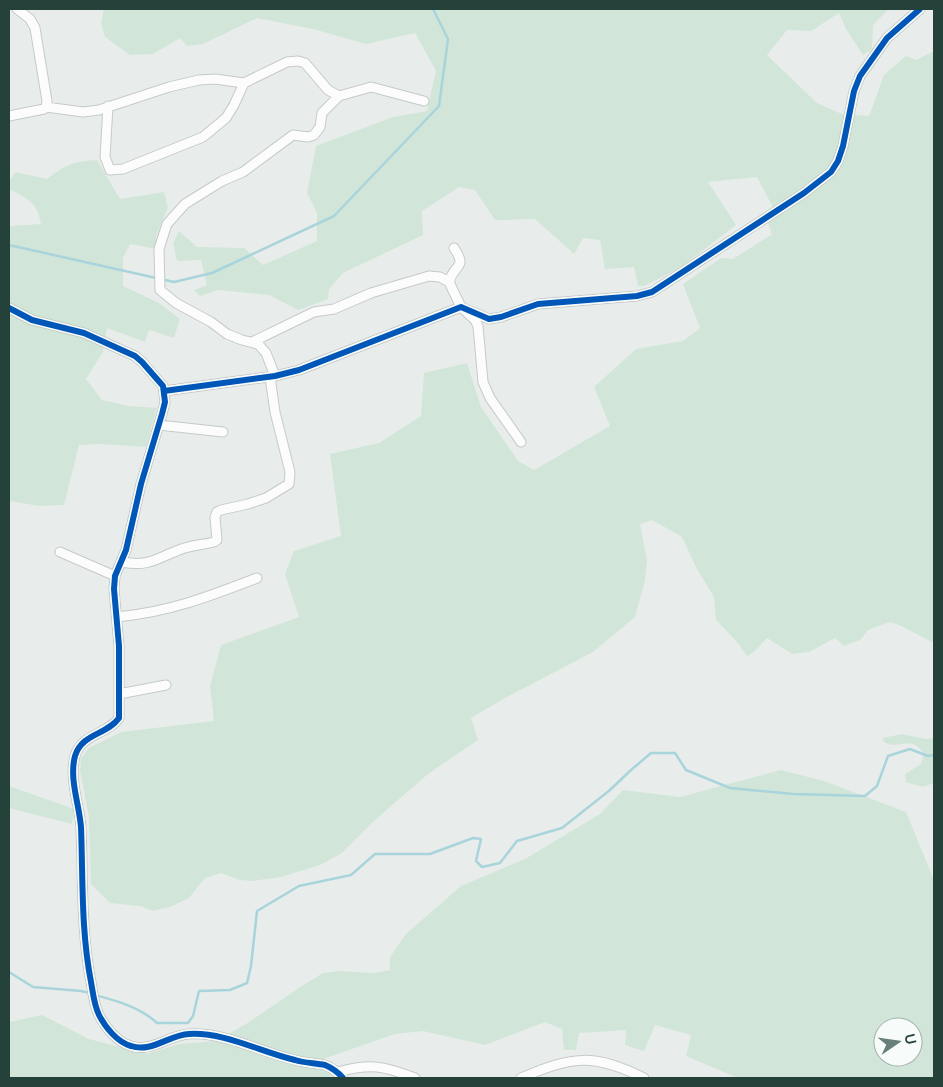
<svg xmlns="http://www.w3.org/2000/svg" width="943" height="1087" viewBox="0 0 943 1087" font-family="'Varela Round',sans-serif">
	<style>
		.green { fill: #d1e6d8; fill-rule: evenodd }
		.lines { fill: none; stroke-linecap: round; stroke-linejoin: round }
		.stream { stroke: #a9d4db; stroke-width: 2.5 }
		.minor-casing { stroke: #c5cac8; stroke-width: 11 }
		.minor { stroke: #fcfcfc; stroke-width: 9 }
		.cycleway-casing { stroke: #f7fbf9; stroke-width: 9 }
		.cycleway { stroke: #0057b8; stroke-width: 6 }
	</style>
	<rect width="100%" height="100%" fill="#e8edeb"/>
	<!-- green -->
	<path class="green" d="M104 9H889L873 25 872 49 863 55 846 29 839 13 811 31 787 30 767 55 817 103 842 114 869 116 884 75 906 56 916 60 934 51V643L899 625 890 622 868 630 860 640 844 646 835 638 809 652 792 654 767 638 754 652 747 656 737 642 716 620 714 597 697 569 682 537 652 520 640 524 647 561 645 581 635 617 593 652 505 698 471 718 478 740 428 774 375 820 342 853 320 865 281 877 253 881 240 880 221 873 205 878 189 898 170 907 153 911 140 906 110 903 91 884 89 817 80 771 81 758 89 748 121 732 214 721 210 686 221 645 299 617 285 574 294 551 341 536 330 454 379 443 421 416 424 373 467 363 481 407 518 461 534 470 610 426 594 387 636 349 683 341 700 328 683 284 721 258 733 259 772 234 767 221 777 215 757 177 708 182 736 225 680 268 644 286H638L634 267 605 269 600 240 583 238 574 254 535 219 495 220 475 190 459 187 422 211 423 235 343 273 329 289 328 299 298 310 269 295 218 290 200 296 194 290 207 285 201 260 177 261 173 243 179 231 197 247 244 248 263 265 317 241V213L307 193 316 146 393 117 427 111 436 71 415 33 366 44 313 29 257 18 203 44 187 46 180 38 153 54 130 55 105 37 101 23Z
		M97 160 120 199 164 192 168 207 156 236V249L130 244 123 258V286L159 303 180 319 174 338 149 330 145 342 107 328 103 352 86 379 102 400 129 406 157 408 146 447 99 444 79 445 64 505 39 506 10 501 9 494V226L41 224C37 201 28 199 9 189V182L15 172 47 179C65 165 74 161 97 160Z
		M902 734 926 739 934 738V783L923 787 906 782 905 774 921 764 924 754C909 732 898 753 883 741V738Z
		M781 770 824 781 906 812 934 880V1078H738L686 1056 691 1035 655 1025 644 1051 625 1045 626 1030 579 1033 576 1050H564L562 1029 545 1022 485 1045 423 1031 395 1034 323 1059 334 1078H9V1022L42 1015 89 1039 147 1054 179 1044 216 1041 246 1024 305 984 323 973 338 971 374 973 390 970V957L406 934 461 886 525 859 600 814 623 790 680 797ZM883 1027H913V1057H883Z
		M9 786 74 809 72 824 9 808Z"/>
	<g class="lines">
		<!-- stream -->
		<path class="stream" d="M9 245 174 282 212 273 334 216 439 106 448 39 433 9
			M9 972 33 987 81 991 90 993
			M95 995C117 1001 140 1007 157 1023H188L193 1016 199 991 230 990 247 983 251 966 257 911 299 886 351 875 375 854H430L473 838 481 839 476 861 482 867 500 863 517 841 562 828 610 790 631 770 651 753H675L686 770 730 788 793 794 865 796 877 786 888 756 910 749 928 756 934 755"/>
		<!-- minor casing -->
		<g class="minor-casing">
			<path id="minor" d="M108 106 105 157 110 170 123 169 203 137 226 118 234 105 244 83 287 62 298 61 305 63 328 90 339 96 371 87 424 101
				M46 107 83 112 99 110 169 87 199 80 215 79 244 83
				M9 116 44 109 46 107 47 101 35 28 30 19 17 9
				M454 248C468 269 454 263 449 282L461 307 475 320 478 326 483 382 490 398 521 442
				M9 308 32 320 84 333 135 356 142 362 163 386 165 402 162 414 141 484 126 550 115 576 114 589 119 646V718C107 735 82 733 75 756 69 779 79 803 81 827 83 879 81 931 91 982 93 993 94 1005 99 1015 105 1027 117 1042 131 1046 151 1053 169 1035 189 1034 225 1032 260 1052 295 1060 304 1063 315 1063 325 1065 332 1068 338 1072 343 1078
				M252 342 314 312 334 309 371 293 429 276 440 277 449 282
				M275 376 266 353 258 344 242 340 227 334 211 322 176 303 160 290 159 249 167 224 185 204 222 181 243 172 293 135 308 137 314 135 320 127 322 113 339 96
				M164 391 275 376 299 370 461 307 489 319 501 317 538 304 637 296 652 292 804 193 831 172 838 161 843 146 854 91 860 76 887 38 920 9
				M159 425 223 432
				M60 552 115 576
				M122 562C149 567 155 559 179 550 190 545 202 545 214 542L217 540 215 517 217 512 221 510 248 504 266 498 289 484 290 472 275 412 270 377
				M117 617C169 612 208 597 257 578
				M119 694 166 685
				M338 1072C371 1063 384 1066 415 1078
				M521 1078C572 1056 593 1053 644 1078"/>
		</g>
		<!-- minor -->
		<use href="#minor" class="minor"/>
		<!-- cycleway casing -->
		<g class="cycleway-casing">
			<path id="cycleway" d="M9 308 32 320 84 333 135 356 142 362 163 386 165 402 162 414 141 484 126 550 115 576 114 589 119 646V718C107 735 82 733 75 756 69 779 79 803 81 827 83 879 81 931 91 982 93 993 94 1005 99 1015 105 1027 117 1042 131 1046 151 1053 169 1035 189 1034 225 1032 260 1052 295 1060 304 1063 315 1063 325 1065 332 1068 338 1072 343 1078
				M164 391 275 376 299 370 461 307 489 319 501 317 538 304 637 296 652 292 804 193 831 172 838 161 843 146 854 91 860 76 887 38 920 9"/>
		</g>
		<!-- cycleway -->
		<use href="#cycleway" class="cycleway"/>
	</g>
	<!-- border -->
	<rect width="943" height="1087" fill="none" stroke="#24423a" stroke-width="20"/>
	<!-- north arrow -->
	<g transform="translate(898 1042) rotate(77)"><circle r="24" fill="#f7fbf9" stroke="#a3b1ad"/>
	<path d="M0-4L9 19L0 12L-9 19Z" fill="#697e78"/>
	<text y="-8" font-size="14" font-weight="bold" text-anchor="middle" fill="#24423a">U</text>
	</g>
</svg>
